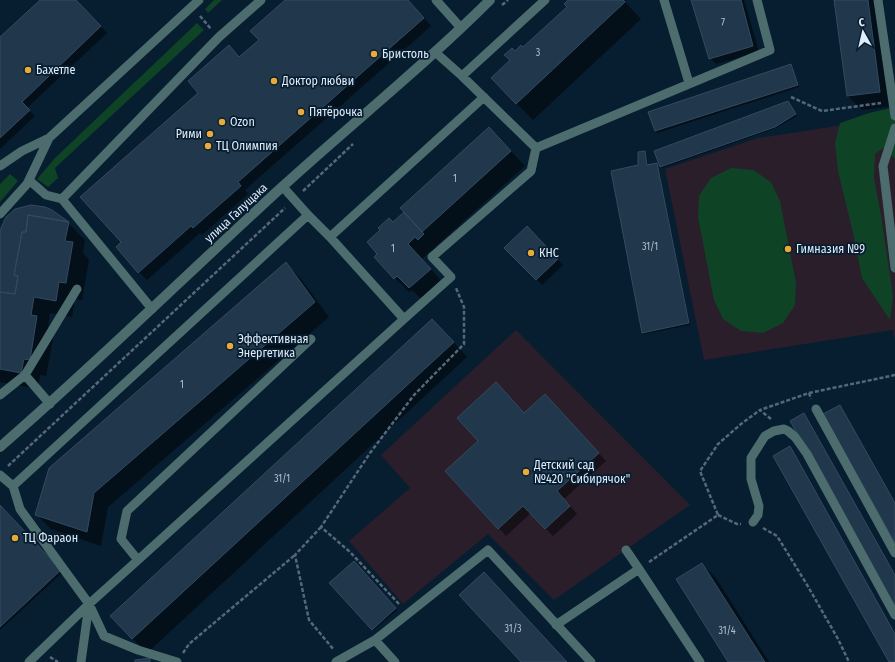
<svg xmlns="http://www.w3.org/2000/svg" width="895" height="662" viewBox="0 0 895 662" font-family="'Fira Sans Condensed',sans-serif">
	<style>
		.education { fill: #2a1e2b }
		.green { fill: #0e4326 }
		.shadow { fill: #0007 }
		.building { fill: #21374c; stroke: #334a60 }
		.lines { fill: none; stroke-linecap: round; stroke-linejoin: round }
		.path { stroke: #556879; stroke-width: 2.5; stroke-dasharray: 4 2; stroke-linecap: butt }
		.lane { stroke: #4d6c6d; stroke-width: 9 }
		.street { stroke: #4d6c6d; stroke-width: 10 }
		.poi-dot { fill: #e9ab38; stroke: #071d30; stroke-width: 1.5 }
		.labels { text-anchor: middle; dominant-baseline: central; stroke-width: 3.5; stroke-linejoin: round; paint-order: stroke }
		.number-label { font-size: 10px; fill: #b0bfce }
		.poi-label { font-size: 12px; fill: #dfecfa; stroke: #071d30; text-anchor: start }
		.street-label { font-size: 12px; fill: #dfecfa; stroke: #071d30 }
	</style>
	<rect width="100%" height="100%" fill="#071d30"/>
	<!-- education -->
	<path class="education" d="M895 117V340L893 330 704 360 665 169 758 138Z
		M516 330 690 505 554 600 488 534 403 604 349 541 410 488 381 455Z"/>
	<!-- green -->
	<path class="green" d="M214 0H222L208 13 205 9Z
		M197 23 204 30 55 168 58 178 48 187 37 179 55 158Z
		M895 107V159L883 148 875 154 874 178 881 215 893 296 890 320 862 278 853 233 838 171 835 143 840 123 869 113Z
		M731 168 753 170 771 182 780 201 796 283 795 305 783 323 763 333 741 331 723 319 714 300 698 217 699 196 711 178Z
		M10 174 18 181 0 202V184Z"/>
	<!-- shadow -->
	<path class="shadow" d="M41 0H75L107 33 27 108 35 116 0 149V39Z
		M287 0H408L431 26 245 190 248 194 202 235 200 233 147 280 139 272 122 243 200 93 229 47 240 58 260 40Z
		M570 0H623L641 19 533 120 516 103 511 60 515 52 523 49 568 7Z
		M697 0H744L759 52 716 64 710 58Z
		M835 0H881L894 106 862 110 848 96Z
		M790 65 792 66 799 87 657 133 656 131 650 112Z
		M788 102 797 116 776 128 662 168 660 167Z
		M503 143 525 166 435 247 438 249 433 254 430 251 422 259 444 284 424 302 412 290 409 292 395 278 393 223Z
		M644 152 646 153 648 165 657 164 658 166 690 325 644 334 642 332 640 166Z
		M68 223 85 240 83 253 89 260 82 300 75 299 72 317 50 313 48 328 54 334 46 376 40 375 38 389 0 382V238Z
		M527 227 563 265 542 285 506 248Z
		M286 264 300 278 329 317 108 507 101 546 51 529 36 514Z
		M446 334 467 357 147 653 111 616Z
		M552 403 606 461 564 499 577 514 553 536 531 513 506 536 499 528 524 414Z
		M0 507 62 573 0 630Z
		M354 562 397 610 374 630 331 583Z
		M702 564 716 578 769 662H729Z"/>
	<!-- building -->
	<path class="building" d="M40 0H76L101 26 22 102 30 110 0 138V37Z
		M285 0H408L424 18 238 182 241 186 193 228 191 226 138 273 116 247 121 242 80 197 198 93 188 81 229 45 239 57 259 40 250 31Z
		M568 0H623L625 2 516 104 491 78 510 60 504 55 512 48 515 51 521 45 523 47 567 7 564 4Z
		M691 0H741L753 46 709 59Z
		M834 0H868L880 92 847 96Z
		M791 64 798 85 655 131 648 112Z
		M788 101 796 114 775 127 660 167 654 151Z
		M489 127 511 151 422 232 400 208Z
		M645 151 647 165 657 163 689 323 642 333 611 171 638 165V152Z
		M31 205 45 207 52 210 69 222 28 215 26 232H22L14 275 18 276 15 294 0 292V232L1 228 6 217 15 209Z
		M404 212 424 234 418 240 415 237 408 244 431 269 409 288 397 276 394 279 374 257 377 254 367 242 380 230 378 228 389 218 393 222Z
		M28 215 69 222 65 241 73 242 66 283 59 282 56 301 34 297 31 315 37 316 30 360 24 359 21 373 0 369V292L15 294 18 276 14 275 22 232H26Z
		M527 226 558 259 536 280 504 248Z
		M286 262 315 302 94 493 87 532 35 515 49 468Z
		M432 319 454 342 132 639 110 616Z
		M496 382 524 413 545 394 599 453 557 491 570 506 545 529 523 506 498 529 445 471 478 441 457 418Z
		M840 405 895 503V543L823 414Z
		M804 413 895 575V609L790 421Z
		M790 446 895 634V662H889L773 456Z
		M0 505 61 570 0 627Z
		M354 561 396 608 372 630 329 583Z
		M702 563 765 662H728L676 579Z
		M484 572 567 662H521L459 595Z
		M150 658V662H135V660Z"/>
	<g class="lines">
		<!-- path -->
		<path class="path" d="M502 5 508 0
			M200 16 211 29
			M791 97 822 111 881 103
			M303 191 353 144
			M809 393 895 375
			M771 419 760 410 809 393 811 399
			M8 466 285 208
			M718 515 737 524H741
			M321 527 295 555 309 620 334 650
			M763 528 777 536 806 583 838 639 849 662
			M649 562 718 515 700 471 718 444 741 424 760 410
			M399 604 350 552 321 527 370 453 414 395 464 344V307L456 288
			M183 653 189 644 208 628 295 555
			M50 657 58 662"/>
		<!-- lane -->
		<path class="lane" d="M436 0 461 28
			M664 0 689 83
			M878 0 895 116
			M435 52 462 76 536 148 770 50 757 0
			M462 76 545 0
			M895 128 883 166 895 268
			M0 166 22 151 49 138
			M29 180 49 138 199 0
			M62 199 219 37 261 0
			M0 214 27 184 29 180 46 195 62 199 152 309
			M330 237 484 97
			M404 319 451 277 432 257 531 171 536 148
			M0 395 25 375
			M50 404 25 375 77 289
			M816 409 895 553
			M0 475 13 486 20 509 89 604 104 636 138 650 177 662
			M13 486 308 215
			M753 522 758 515 759 506 751 479V458L765 436 774 431 784 429 788 431 795 437 807 454 895 615
			M626 550 639 569
			M138 560 121 539 127 511 311 339
			M556 625 639 569 700 662
			M375 640 395 662
			M29 662 89 604 138 560 404 319 330 237 308 215 283 187
			M81 662 89 604
			M336 662 375 640 488 550 591 662"/>
		<!-- street -->
		<path class="street" d="M0 447C97 363 188 273 282 187 351 124 424 66 490 0"/>
	</g>
	<!-- markers -->
	<g class="poi-dot">
		<circle cx="374" cy="54" r="4"/>
		<circle cx="28" cy="70" r="4"/>
		<circle cx="274" cy="81" r="4"/>
		<circle cx="301" cy="112" r="4"/>
		<circle cx="222" cy="122" r="4"/>
		<circle cx="210" cy="134" r="4"/>
		<circle cx="208" cy="146" r="4"/>
		<circle cx="788" cy="249" r="4"/>
		<circle cx="531" cy="253" r="4"/>
		<circle cx="230" cy="346" r="4"/>
		<circle cx="526" cy="472" r="4"/>
		<circle cx="15" cy="538" r="4"/>
	</g>
	<g class="labels">
		<!-- number labels -->
		<g class="number-label">
			<text x="723" y="23">7</text>
			<text x="538" y="53">3</text>
			<text x="455" y="179">1</text>
			<text x="650" y="247">31/1</text>
			<text x="393" y="249">1</text>
			<text x="182" y="385">1</text>
			<text x="282" y="479">31/1</text>
			<text x="513" y="629">31/3</text>
			<text x="727" y="631">31/4</text>
		</g>
		<!-- poi labels -->
		<g class="poi-label">
			<text x="382" y="54">Бристоль</text>
			<text x="36" y="70">Бахетле</text>
			<text x="282" y="81">Доктор любви</text>
			<text x="309" y="112">Пятёрочка</text>
			<text x="230" y="122">Ozon</text>
			<text x="202" y="134" text-anchor="end">Рими</text>
			<text x="216" y="146">ТЦ Олимпия</text>
			<text x="796" y="249">Гимназия №9</text>
			<text x="539" y="253">КНС</text>
			<text x="238" y="339">Эффективная<tspan x="238" dy="14">Энергетика</tspan></text>
			<text x="534" y="465">Детский сад<tspan x="534" dy="14">№420 "Сибирячок"</tspan></text>
			<text x="23" y="538">ТЦ Фараон</text>
		</g>
		<!-- street labels -->
		<g class="street-label">
			<text transform="translate(236 213) rotate(-43)">улица Галущака</text>
		</g>
	</g>
	<!-- north arrow -->
	<g transform="translate(863 32) rotate(352)" stroke="#071d30" stroke-width="3" paint-order="stroke">
	<path d="M0-3L7 15L0 10L-7 15Z" fill="#dfecfa"/>
	<text y="-6" font-size="11" font-weight="bold" text-anchor="middle" fill="#dfecfa">С</text>
	</g>
</svg>
